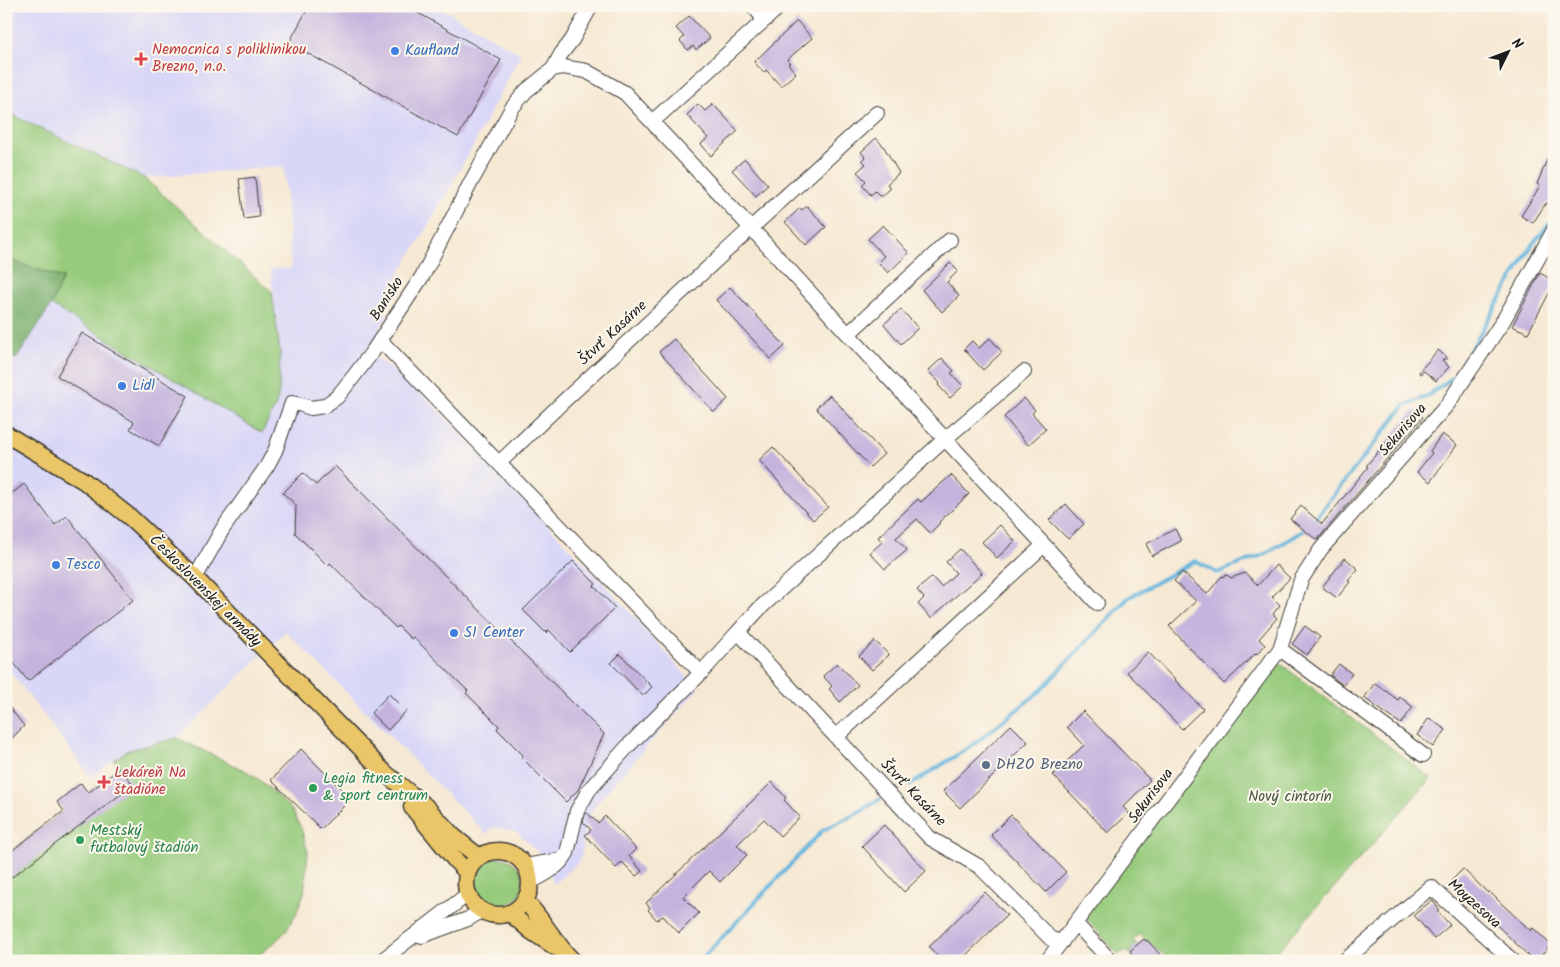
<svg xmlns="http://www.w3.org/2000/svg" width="1560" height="967" viewBox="0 0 1560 967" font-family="Kalam,sans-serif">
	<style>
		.built { fill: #d9d7f7 }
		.green { fill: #96cb7c; stroke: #59744c }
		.forest { fill: #78af6c; stroke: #4a6644 }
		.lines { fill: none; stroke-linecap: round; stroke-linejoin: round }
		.stream { stroke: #61b3dc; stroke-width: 4 }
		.building { fill: #c4b3dd }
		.minor-casing { stroke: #3d3b37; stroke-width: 16 }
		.major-casing { stroke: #3d3b37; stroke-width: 19 }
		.minor { stroke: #fff; stroke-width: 14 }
		.major { stroke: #ebc669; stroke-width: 16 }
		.shop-dot { fill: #3f7fe0; stroke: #fbf7ec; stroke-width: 2 }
		.health-dot { fill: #e0444e; stroke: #fbf7ec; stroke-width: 2 }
		.service-dot { fill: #5c6f8a; stroke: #fbf7ec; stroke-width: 2 }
		.leisure-dot { fill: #2e9e5b; stroke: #fbf7ec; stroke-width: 2 }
		.labels { text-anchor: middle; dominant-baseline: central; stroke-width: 4; stroke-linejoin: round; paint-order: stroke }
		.health-label { font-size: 15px; fill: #be3a42; stroke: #fbf7ec; text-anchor: start }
		.shop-label { font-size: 15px; fill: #366cbe; stroke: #fbf7ec; text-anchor: start }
		.street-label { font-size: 15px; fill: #1c1c1c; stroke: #fbf7ec }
		.service-label { font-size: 15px; fill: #4e5e75; stroke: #fbf7ec; text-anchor: start }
		.leisure-label { font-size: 15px; fill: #27864d; stroke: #fbf7ec; text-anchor: start }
		.park-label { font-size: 15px; fill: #47593e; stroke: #fbf7ec }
	</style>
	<rect width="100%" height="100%" fill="#fbf7ec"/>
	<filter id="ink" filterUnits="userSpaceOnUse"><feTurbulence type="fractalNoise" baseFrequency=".02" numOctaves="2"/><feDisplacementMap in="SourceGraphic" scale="10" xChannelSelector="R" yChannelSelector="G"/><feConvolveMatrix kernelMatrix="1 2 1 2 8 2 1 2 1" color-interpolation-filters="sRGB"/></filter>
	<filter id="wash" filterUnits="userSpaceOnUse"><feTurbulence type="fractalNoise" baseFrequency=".0096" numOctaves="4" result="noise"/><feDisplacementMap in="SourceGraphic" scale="20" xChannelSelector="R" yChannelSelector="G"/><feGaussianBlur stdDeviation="1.12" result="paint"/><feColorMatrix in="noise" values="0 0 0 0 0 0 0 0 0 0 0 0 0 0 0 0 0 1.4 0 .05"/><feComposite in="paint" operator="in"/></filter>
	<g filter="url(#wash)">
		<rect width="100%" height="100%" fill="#f6e9d3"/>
		<!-- built -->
		<path class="built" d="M6 6H437L521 54 467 157 424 233 378 308 388 315 368 351 405 379 434 406 623 604 698 689 600 799 591 812 584 831 582 855 578 863 554 884 543 857 517 832 493 827 486 834 286 631 177 738 126 751 91 777 6 666V360L17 358 51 305 262 433 280 352 270 269 291 268 284 166 144 178 6 112Z"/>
		<!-- green -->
		<path class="green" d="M6 112 144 178 272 292 280 352 279 391 276 405 262 433 51 305 63 278 6 259Z
			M1278 662 1431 778 1269 961H1171L1147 940 1146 941 1139 934 1133 940 1137 945 1130 951 1132 954 1131 955 1125 951 1118 954 1083 915Z
			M177 738 246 771 261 781 292 810 301 828 308 852 304 893 296 914 285 932 274 943 251 961H6V855L120 768 114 760 126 751Z
			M475 882a24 24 0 1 1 48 0a24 24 0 1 1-48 0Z"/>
		<!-- forest -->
		<path class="forest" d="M6 259 63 278 51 305 17 358 6 360Z"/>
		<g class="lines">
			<!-- stream -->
			<path class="stream" d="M1314 520 1405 405 1426 397 1455 376 1532 245 1554 218
				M910 785 973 745 1039 692 1128 598 1195 561 1217 573 1265 554 1308 528
				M700 961 823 830 858 813 880 799"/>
		</g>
		<g id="blocks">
			<!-- building -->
			<path class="building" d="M309 6H406L501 60 458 137 289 43Z
				M689 16 710 38 696 50 693 46 688 50 680 41 684 37 676 28Z
				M797 21 812 38 787 60 790 63 788 64 796 73 781 86 766 70 764 73 754 62Z
				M698 104 705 111 713 104 738 131 711 156 701 144 708 138 687 115Z
				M876 138 884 147 899 173 887 184 891 188 881 197 875 191 871 195 862 185 866 181 857 172 866 164 862 160 865 157 861 152Z
				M1554 143V207L1546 203 1533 223 1521 216 1540 186 1537 184Z
				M745 159 768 185 756 196 732 170Z
				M255 177 259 217 244 219 239 179Z
				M807 206 826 227 806 245 785 222 800 208 802 210Z
				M883 225 909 253 888 273 878 262 884 256 868 239Z
				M950 263 958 271 947 282 959 296 942 312 922 290Z
				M1540 273 1554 281V284L1528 333 1512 326Z
				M730 287 785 346 771 359 716 300Z
				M901 309 918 328 901 344 884 324Z
				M82 333 188 396 159 446 130 429 134 422 57 376Z
				M990 338 1002 352 983 370 964 349 972 341 979 348Z
				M674 339 728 399 714 412 659 352Z
				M1438 350 1447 358 1442 360 1449 367 1436 381 1424 371 1420 374 1419 372Z
				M942 358 954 371 951 373 963 386 950 398 938 385 940 383 928 371Z
				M830 395 884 454 870 467 816 408Z
				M1024 398 1035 410 1032 413 1046 429 1028 445 1004 417Z
				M1414 410 1423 417 1317 540 1290 519 1301 506 1322 524 1368 467 1366 466Z
				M1442 434 1457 445 1430 482 1417 472 1432 453 1430 451Z
				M773 447 828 507 813 520 759 460Z
				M335 466 604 734 578 790 566 802 521 757 523 755 497 729 499 726 466 693 468 691 413 637 411 639 398 626 396 628 330 563 328 566 295 533 296 505 283 493 303 473 316 485Z
				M951 475 969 494 939 522 940 523 930 533 917 519 896 538 907 550 885 569 870 553 882 542 878 537 918 499 921 502Z
				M24 484 55 525 67 516 133 600 28 681 6 653V498Z
				M1066 504 1084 524 1068 539 1049 520Z
				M1000 525 1015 541 997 558 982 542Z
				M1175 529 1181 541 1152 556 1146 544Z
				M960 549 982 573 931 618 918 604 924 598 917 590 932 577 941 587 956 573 946 562Z
				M1345 558 1358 569 1348 581 1350 582 1337 598 1322 587Z
				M573 561 596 584 594 586 615 608 570 652 549 630 546 633 523 610Z
				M1276 565 1290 578 1272 597 1280 605 1273 614 1277 618 1259 639 1265 645 1257 654 1256 653 1224 684 1169 626 1196 601 1174 581 1182 572 1207 594 1221 577 1227 575 1231 578 1245 573 1258 585Z
				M1305 626 1320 637 1307 655 1292 644Z
				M875 641 889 655 872 670 859 656Z
				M1148 652 1203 709 1182 729 1127 672Z
				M620 654 652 687 643 696 611 663Z
				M837 663 858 685 840 702 829 689 832 686 823 676Z
				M1339 664 1352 674 1343 685 1330 675Z
				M1375 683 1398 700 1400 697 1413 707 1401 724 1364 698Z
				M389 694 406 711 388 730 371 713Z
				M6 703 24 726 6 744Z
				M1083 711 1150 780 1123 807 1129 813 1108 833 1053 775 1084 745 1067 727Z
				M1429 718 1446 730 1433 747 1417 735Z
				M1011 725 1028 742 960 808 943 791Z
				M301 749 351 799 321 829 271 780Z
				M120 768 133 785 12 877 6 869V855L64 811 57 802 81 783 88 793Z
				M772 782 786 798 784 800 800 817 780 836 764 819 737 845 747 855 720 882 709 871 683 897 699 913 679 933 663 916 657 920 648 910 650 908 646 903Z
				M586 812 598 823 605 816 636 849 629 856 642 871 636 876 622 862 616 868 585 835 591 830 583 822Z
				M1011 815 1066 872 1046 892 991 835Z
				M884 825 926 871 904 892 862 846Z
				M1463 869 1488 893 1489 891 1503 905 1531 931 1533 928 1551 945 1536 961H1534L1451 881Z
				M985 892 1007 915 960 961H942L929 947Z
				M1432 900 1439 909 1437 911 1450 925 1434 939 1414 915Z
				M1144 939 1146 941 1147 940 1166 961H1136L1131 955 1132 954 1130 951Z"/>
		</g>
	</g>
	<g filter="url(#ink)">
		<use href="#blocks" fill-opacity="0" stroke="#3d3b37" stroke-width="1"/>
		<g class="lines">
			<!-- minor casing -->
			<g class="minor-casing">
				<path id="minor" d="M753 6 765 20
					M553 69 563 67 586 71 625 93 652 122 780 6
					M652 122 751 228 877 113
					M950 240 848 334 945 439 1024 372
					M380 340 701 673
					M499 463 566 399 751 228 848 334
					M1044 545 1097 603
					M195 578 222 530 267 466 275 451 292 403 302 405 311 408 324 406 337 397 354 376 373 351 423 275 471 182 512 108 526 91 553 69 561 54 572 40 591 6
					M738 632 759 609 945 439 1044 545 836 737 930 838 980 867 1051 939 1062 942
					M1280 649 1423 755
					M525 866 561 860
					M530 882C545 875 559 867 567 853L577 811 589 790 628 746 701 673 738 632 836 737
					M1076 924 1111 961
					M422 936 468 919 481 911
					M381 961 468 894
					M1047 961 1280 649 1301 580 1321 549 1447 405 1503 321 1554 230
					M1344 961 1431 887 1513 961"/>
			</g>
			<!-- major casing -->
			<g class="major-casing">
				<path id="major" d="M6 434 84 481 131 518 195 578 384 772 425 806 454 837 479 857
					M412 807 456 861 467 872
					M466 883a32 32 0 1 1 64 0a32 32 0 1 1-64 0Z
					M525 901C543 919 554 943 573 961
					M510 913 531 931 557 948"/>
			</g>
			<!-- minor -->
			<use href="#minor" class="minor"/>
			<!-- major -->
			<use href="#major" class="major"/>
		</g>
	</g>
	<!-- markers -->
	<g class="shop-dot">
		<circle cx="395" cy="51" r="5"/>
		<circle cx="122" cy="386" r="5"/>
		<circle cx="56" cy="565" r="5"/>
		<circle cx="454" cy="633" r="5"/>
	</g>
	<g class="health-dot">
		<path d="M138.5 51.5h5v5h5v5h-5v5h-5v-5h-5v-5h5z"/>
		<path d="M101.5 774.5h5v5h5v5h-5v5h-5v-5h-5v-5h5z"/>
	</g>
	<circle class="service-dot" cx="986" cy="765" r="5"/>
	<g class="leisure-dot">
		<circle cx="313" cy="788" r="5"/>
		<circle cx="80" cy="840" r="5"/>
	</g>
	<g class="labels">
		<!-- health labels -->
		<g class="health-label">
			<text x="152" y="50">Nemocnica s poliklinikou<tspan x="152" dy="17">Brezno, n.o.</tspan></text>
			<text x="114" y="773">Lekáreň Na<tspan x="114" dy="17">štadióne</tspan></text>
		</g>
		<!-- shop labels -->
		<g class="shop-label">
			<text x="405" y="51">Kaufland</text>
			<text x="132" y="386">Lidl</text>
			<text x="66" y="565">Tesco</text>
			<text x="464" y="633">S1 Center</text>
		</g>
		<!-- street labels -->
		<g class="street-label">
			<text transform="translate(387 299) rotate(-57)">Banisko</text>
			<text transform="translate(613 333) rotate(-43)">Štvrť Kasárne</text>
			<text transform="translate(1403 430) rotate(-49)">Sekurisova</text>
			<text transform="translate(205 591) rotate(45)">Československej armády</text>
			<text transform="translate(913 793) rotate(46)">Štvrť Kasárne</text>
			<text transform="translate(1151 796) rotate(-53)">Sekurisova</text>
			<text transform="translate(1474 904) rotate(42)">Moyzesova</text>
		</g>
		<!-- service labels -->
		<g class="service-label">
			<text x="996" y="765">DHZO Brezno</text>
		</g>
		<!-- leisure labels -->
		<g class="leisure-label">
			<text x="323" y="779">Legia fitness<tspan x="323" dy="17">&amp; sport centrum</tspan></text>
			<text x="90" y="831">Mestský<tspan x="90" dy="17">futbalový štadión</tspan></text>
		</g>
		<!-- park labels -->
		<g class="park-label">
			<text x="1290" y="797">Nový cintorín</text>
		</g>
	</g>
	<!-- margin -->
	<rect width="1560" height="967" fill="none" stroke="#fbf7ec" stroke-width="25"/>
	<!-- north arrow -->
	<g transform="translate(1508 52) rotate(48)" stroke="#fbf7ec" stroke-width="4" paint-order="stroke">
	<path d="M0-4L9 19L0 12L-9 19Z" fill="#1c1c1c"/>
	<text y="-8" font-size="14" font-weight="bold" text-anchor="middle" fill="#1c1c1c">N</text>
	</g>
</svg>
